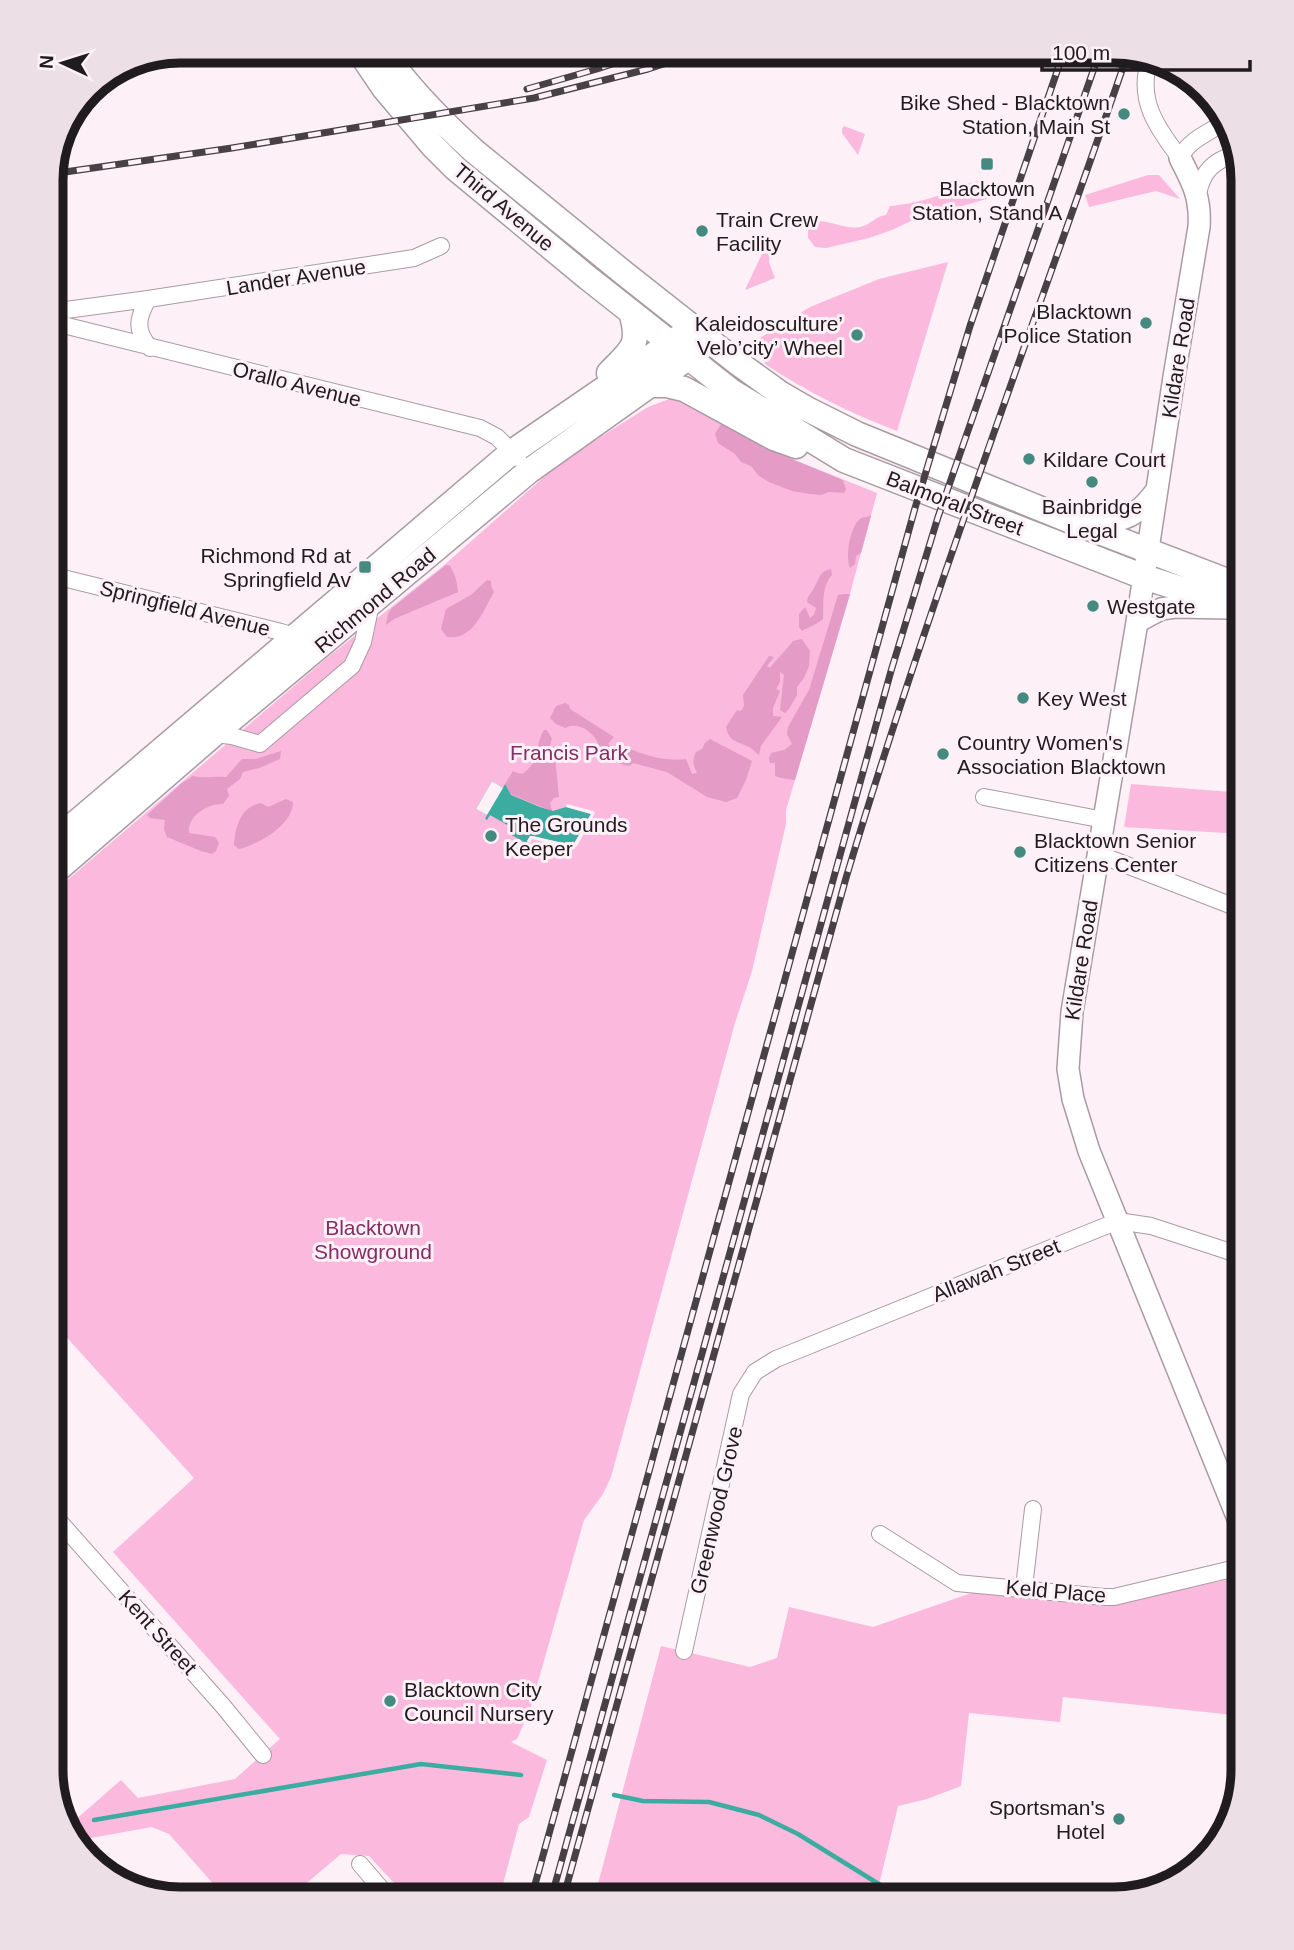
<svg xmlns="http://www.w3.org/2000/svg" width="1294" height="1950" viewBox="0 0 1294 1950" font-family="Helvetica,sans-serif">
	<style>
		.green { fill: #fab9dd }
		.forest { fill: #e49bc5 }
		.water { fill: #3daca0 }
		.pier { fill: #fef0f7 }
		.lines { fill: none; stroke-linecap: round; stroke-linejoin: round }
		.stream { stroke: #3daca0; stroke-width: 4.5 }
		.street-casing { stroke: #a99ba2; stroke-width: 18 }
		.secondary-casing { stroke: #a99ba2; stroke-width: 24 }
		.primary-casing { stroke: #a99ba2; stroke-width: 27 }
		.street { stroke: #fff; stroke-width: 16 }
		.secondary { stroke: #fff; stroke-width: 21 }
		.primary { stroke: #fff; stroke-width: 24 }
		.rail-casing { stroke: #474044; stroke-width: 7 }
		.rail { stroke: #fef0f7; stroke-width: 4.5; stroke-dasharray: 13; stroke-linecap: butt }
		.poi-dot { fill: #458a81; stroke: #fef0f7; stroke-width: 2.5 }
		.labels { text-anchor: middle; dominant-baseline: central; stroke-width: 6; stroke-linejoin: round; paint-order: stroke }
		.poi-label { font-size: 21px; fill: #201b1e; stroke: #fef0f7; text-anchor: start }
		.street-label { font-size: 21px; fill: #201b1e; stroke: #fef0f7 }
		.park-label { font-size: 21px; fill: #832f64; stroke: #fef0f7 }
		.rim { fill: none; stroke: #201b1e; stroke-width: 9 }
	</style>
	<rect width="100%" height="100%" fill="#fef0f7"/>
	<!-- green -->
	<path class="green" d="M844 126 865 134 858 155 842 133V129Z
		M1148 175H1159L1180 199 1156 191 1089 207 1085 195Z
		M986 180 990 198 913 220 892 230 869 238 826 248 815 247 808 238V228L815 221C830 220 846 230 860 227 871 225 875 216 886 215L890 206C908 205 938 197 955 189 966 184 974 181 986 180Z
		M771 240 769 262 775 278 745 290 768 241Z
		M948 262 897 431C850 413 807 392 765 364L760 338 810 307 879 279Z
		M672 398 697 408 782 455 877 493 850 594 786 810V824L752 971 735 1023 611 1477 603 1494 584 1520 530 1710 517 1739 511 1742 547 1760 529 1817 519 1824 499 1899H409L369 1856 341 1854 288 1899H224L225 1897 169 1834 152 1827 74 1841 68 1834 66 1828 121 1780 138 1798 235 1779 280 1739 113 1552 194 1478 51 1320V894L328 657 442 567 562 461 648 407Z
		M1131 784 1243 793V834L1124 827Z
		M1241 1577 1243 1584V1716L1063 1697 1060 1722 969 1713 961 1786 927 1799 898 1806 877 1893 885 1899H594L661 1646 750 1667 777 1658 789 1607 873 1627 983 1589 1109 1604Z"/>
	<!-- forest -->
	<path class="forest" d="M723 421 782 455 843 480 846 490 844 493 829 492 821 495 810 494 792 491 769 482 759 476 751 466 741 462 735 454 718 443 715 434Z
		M871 516 861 553 856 556 855 564 850 568C845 557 850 527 860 519 863 517 867 517 871 516Z
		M446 565 450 566C455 574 457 581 458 592L394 619 386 625 388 614 392 608Z
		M831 569 832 575C821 587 824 604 823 619 816 625 809 627 802 631L799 627V614L805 607 810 618 814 615 816 608 807 602C808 594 812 593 815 586 820 577 820 571 831 569Z
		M487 580 491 581V586L494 592C483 611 473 641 447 637L441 629 446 609 471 595Z
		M844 594H850L795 780 781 778 775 776V763H770L769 758 771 753 784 750 792 744 787 734 788 727 809 690 838 595Z
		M802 639 810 651 809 666 804 678 797 687V695L789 709 785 713 780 710 784 675 780 672V682L776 689 780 691 773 708V716L782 717 761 746 759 755C756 753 753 749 749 747 737 741 729 742 726 727L737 710 741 711 744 706 743 695 769 656 774 657 767 666 770 668C777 658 786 651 793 641Z
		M565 703 569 705 570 709 614 737 608 744 612 748 619 744C639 754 664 762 686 759L692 774 697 773C693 765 692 760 696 752L702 749 705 743 710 739 752 761 746 780 737 798 726 802 707 797 667 772 633 763 629 766C620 765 610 759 604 753 599 749 599 743 595 738 588 729 576 722 565 728L556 724 550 718 556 706Z
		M544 730H547L552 739 546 757 549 760 555 757 559 797 554 798 550 803 552 811 510 794 505 784 513 771C523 776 523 774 530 767 541 754 535 744 544 730Z
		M281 751 280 759 259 768 243 772 240 779 227 789 229 796 223 804C208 803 187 816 189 833L215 837 219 843 216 851 212 854 201 851 167 837 164 829 165 820 150 818 147 815 182 783 193 776C206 779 213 776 226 777L242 759H256Z
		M286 799 293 802C293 825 259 844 239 849L234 845C235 827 241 806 261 803L268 807Z"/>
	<!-- water -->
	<path class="water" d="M492 781 503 788 505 784 511 795 540 807 553 811 566 807 591 814 573 845 532 836H530L526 843 508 833 511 827 490 815 487 820 485 819 487 815 476 809Z"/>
	<!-- pier -->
	<path class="pier" d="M492 781 503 788 487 815 476 809Z
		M567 804 593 811 595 813 577 846 569 848 532 839 530 843 527 841 530 836H533L570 845 574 844 591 814 566 807Z"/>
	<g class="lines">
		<!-- stream -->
		<path class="stream" d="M614 1795 643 1801 709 1802 759 1815 798 1834 903 1899
			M94 1820 421 1764 521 1775"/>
		<!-- street casing -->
		<g class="street-casing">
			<path id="street" d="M1150 59C1136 99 1157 128 1180 158 1190 138 1210 133 1227 120
				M1198 194C1203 170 1213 162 1236 153
				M148 299C137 319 135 330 150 348
				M51 312 148 299 414 258 441 246
				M51 322 480 428 497 437 518 458
				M51 575 281 632 297 637 299 639
				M214 734 232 736 260 744 352 666 363 642 371 604
				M984 797 1104 820
				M1098 854 1243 910
				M51 1512 223 1706 263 1755
				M880 1534 957 1583 1104 1597H1114L1232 1569 1243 1565
				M1024 1588 1033 1509
				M684 1651 741 1394 755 1372 776 1359 1118 1221 1151 1226 1243 1256
				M360 1864 390 1899"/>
		</g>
		<!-- secondary casing -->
		<g class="secondary-casing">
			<path id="secondary" d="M1180 158C1193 183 1201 198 1199 227L1174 377 1137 622 1072 1012 1068 1069 1073 1099 1089 1151 1243 1531
				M1077 520C1116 522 1131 525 1156 491
				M1137 622 1161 609 1175 607 1229 608"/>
		</g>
		<!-- primary casing -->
		<g class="primary-casing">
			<path id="primary" d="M359 51 384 88 433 146 455 168 588 278 731 391 844 460 1144 577 1243 609
				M383 51C408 88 441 121 474 151L625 274 738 363 781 394 807 409 857 434 1068 520 1243 587
				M609 373C632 349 641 346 631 312
				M649 385H667L684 389 774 438 796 446
				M51 844 512 452 681 336
				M51 875 214 734 529 471 699 350"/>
		</g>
		<!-- street -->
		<use href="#street" class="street"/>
		<!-- secondary -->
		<use href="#secondary" class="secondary"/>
		<!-- primary -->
		<use href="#primary" class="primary"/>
		<!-- rail casing -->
		<g class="rail-casing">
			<path id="rail" d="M527 89 597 69 651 51
				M51 174 232 148 534 98 648 69 704 51
				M531 1899 915 508 970 326 1064 51
				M551 1899 891 671 938 517 1100 51
				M563 1899 846 878C930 599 1033 328 1128 53"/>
		</g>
		<!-- rail -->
		<use href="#rail" class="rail"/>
	</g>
	<!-- markers -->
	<g class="poi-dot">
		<circle cx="1124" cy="114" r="7"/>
		<rect x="980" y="157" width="14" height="14" rx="3.5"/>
		<circle cx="702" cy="231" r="7"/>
		<circle cx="1146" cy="323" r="7"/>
		<circle cx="857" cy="335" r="7"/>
		<circle cx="1029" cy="459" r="7"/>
		<circle cx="1092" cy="482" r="7"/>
		<rect x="358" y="560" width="14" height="14" rx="3.5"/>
		<circle cx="1093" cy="606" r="7"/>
		<circle cx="1023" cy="698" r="7"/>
		<circle cx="943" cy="754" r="7"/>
		<circle cx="491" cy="836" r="7"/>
		<circle cx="1020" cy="852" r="7"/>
		<circle cx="390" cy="1701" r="7"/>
		<circle cx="1119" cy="1819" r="7"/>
	</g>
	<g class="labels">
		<!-- poi labels -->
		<g class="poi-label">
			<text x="1110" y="102" text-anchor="end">Bike Shed - Blacktown<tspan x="1110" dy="24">Station, Main St</tspan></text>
			<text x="987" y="188" text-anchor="middle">Blacktown<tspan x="987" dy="24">Station, Stand A</tspan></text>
			<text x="716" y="219">Train Crew<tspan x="716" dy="24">Facility</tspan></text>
			<text x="1132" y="311" text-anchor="end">Blacktown<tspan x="1132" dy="24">Police Station</tspan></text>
			<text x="843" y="323" text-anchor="end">Kaleidosculture’<tspan x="843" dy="24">Velo’city’ Wheel</tspan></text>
			<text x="1043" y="459">Kildare Court</text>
			<text x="1092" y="506" text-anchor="middle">Bainbridge<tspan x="1092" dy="24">Legal</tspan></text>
			<text x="351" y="555" text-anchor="end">Richmond Rd at<tspan x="351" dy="24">Springfield Av</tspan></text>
			<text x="1107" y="606">Westgate</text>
			<text x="1037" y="698">Key West</text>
			<text x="957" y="742">Country Women's<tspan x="957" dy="24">Association Blacktown</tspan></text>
			<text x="505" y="824">The Grounds<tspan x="505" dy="24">Keeper</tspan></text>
			<text x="1034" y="840">Blacktown Senior<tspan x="1034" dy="24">Citizens Center</tspan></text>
			<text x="404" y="1689">Blacktown City<tspan x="404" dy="24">Council Nursery</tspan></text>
			<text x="1105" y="1807" text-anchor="end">Sportsman's<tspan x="1105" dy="24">Hotel</tspan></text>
		</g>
		<!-- street labels -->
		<g class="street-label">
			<text transform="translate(504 207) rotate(40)">Third Avenue</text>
			<text transform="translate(296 277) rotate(-9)">Lander Avenue</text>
			<text transform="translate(1178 358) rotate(-81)">Kildare Road</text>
			<text transform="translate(297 384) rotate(14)">Orallo Avenue</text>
			<text transform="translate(955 503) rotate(21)">Balmoral Street</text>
			<text transform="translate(375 600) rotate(-40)">Richmond Road</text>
			<text transform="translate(185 608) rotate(14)">Springfield Avenue</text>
			<text transform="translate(1081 960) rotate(-81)">Kildare Road</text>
			<text transform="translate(996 1270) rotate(-22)">Allawah Street</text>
			<text transform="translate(716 1510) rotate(-77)">Greenwood Grove</text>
			<text transform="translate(1056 1591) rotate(5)">Keld Place</text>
			<text transform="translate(158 1632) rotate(48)">Kent Street</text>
		</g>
		<!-- park labels -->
		<g class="park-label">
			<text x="569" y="752">Francis Park</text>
			<text x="373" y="1227">Blacktown<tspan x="373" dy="24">Showground</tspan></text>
		</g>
	</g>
	<!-- crop -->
	<path d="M0 0H1294V1950H0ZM180 63H1114A117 117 0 0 1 1231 180V1770A117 117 0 0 1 1114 1887H180A117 117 0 0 1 63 1770V180A117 117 0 0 1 180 63Z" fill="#ecdfe6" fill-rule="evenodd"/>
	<path class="rim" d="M180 63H1114A117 117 0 0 1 1231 180V1770A117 117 0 0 1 1114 1887H180A117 117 0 0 1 63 1770V180A117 117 0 0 1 180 63Z"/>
	<!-- north arrow -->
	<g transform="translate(63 63) rotate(274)" stroke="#fef0f7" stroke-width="5" paint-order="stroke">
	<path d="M0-5L12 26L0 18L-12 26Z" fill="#201b1e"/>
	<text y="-10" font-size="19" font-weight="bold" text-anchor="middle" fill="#201b1e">N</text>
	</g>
	<!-- scale -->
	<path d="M1042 60v10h208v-10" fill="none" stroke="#201b1e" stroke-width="3.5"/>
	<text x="1052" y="60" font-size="21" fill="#201b1e" stroke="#fef0f7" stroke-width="5" paint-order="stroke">100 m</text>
</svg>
